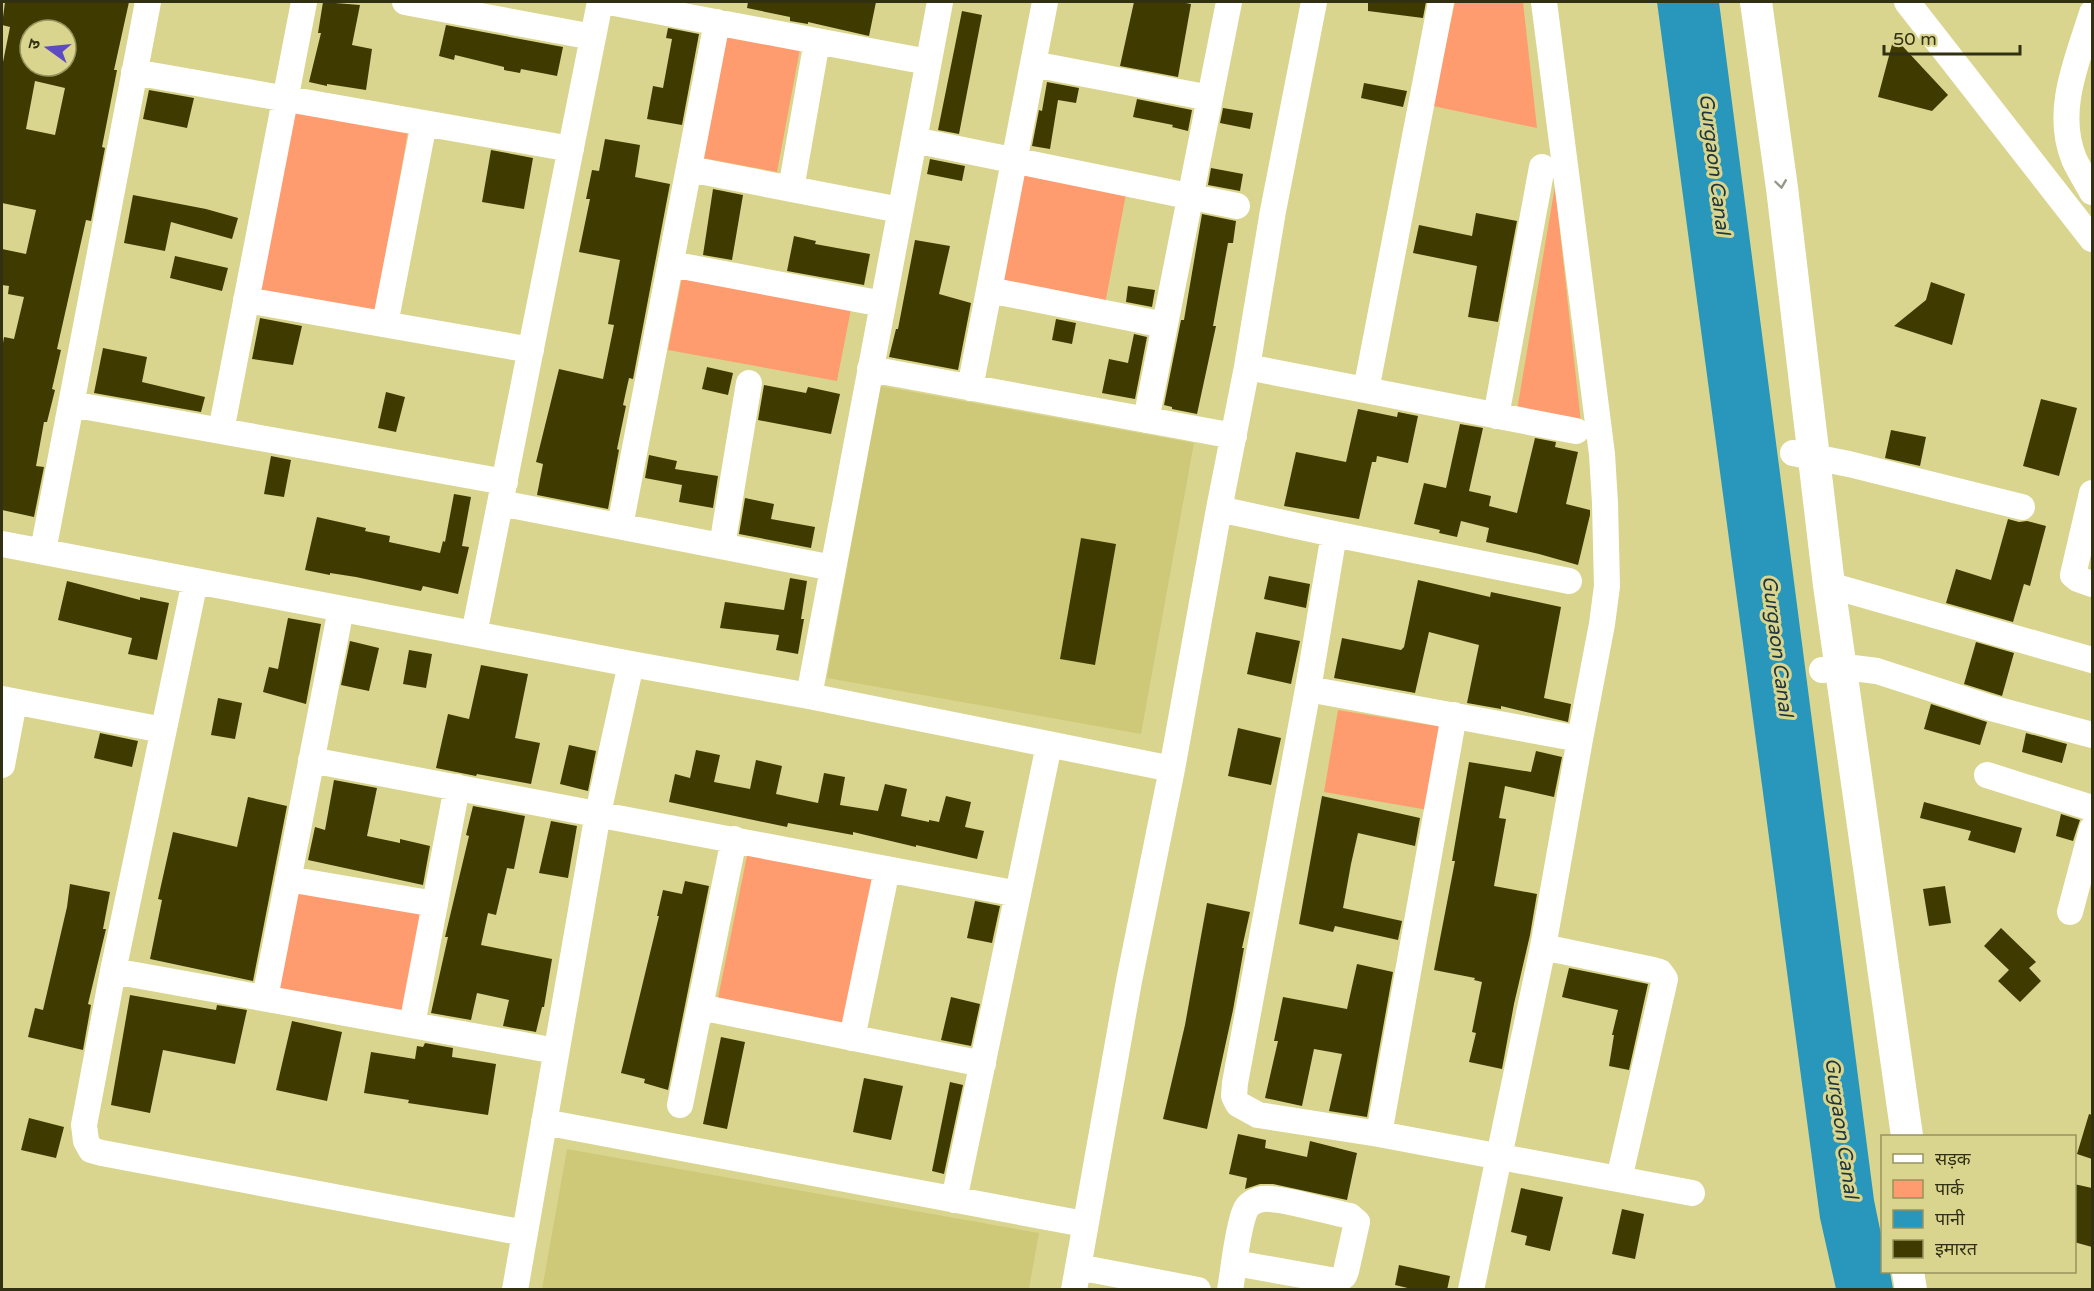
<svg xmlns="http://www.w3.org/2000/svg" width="2094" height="1291" viewBox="0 0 2094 1291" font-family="'Varela Round','Noto Sans Devanagari',sans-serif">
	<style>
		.built { fill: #cec979 }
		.green { fill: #fe9c6f }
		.water { fill: #2897bb }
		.building { fill: #3f3b00; fill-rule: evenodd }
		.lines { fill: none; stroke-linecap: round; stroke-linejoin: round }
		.minor { stroke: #fff; stroke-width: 26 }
		.major { stroke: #fff; stroke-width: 32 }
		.oneway { stroke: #989889 }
		.labels { text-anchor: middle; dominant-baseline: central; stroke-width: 6; stroke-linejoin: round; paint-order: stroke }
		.water-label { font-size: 20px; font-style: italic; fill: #1e353e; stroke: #dad58e }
	</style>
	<rect width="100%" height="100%" fill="#dad58e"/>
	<!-- built -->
	<path class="built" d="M880 386 1194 443 1141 734 827 678Z
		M567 1149 1039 1233 1029 1289H542Z"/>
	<!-- green -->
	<path class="green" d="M1455 2H1523L1537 128 1433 106Z
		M726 35 800 49 777 172 703 158Z
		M292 111 408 131 376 312 259 291Z
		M1020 169 1127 189 1105 304 999 284Z
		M1555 186 1581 423 1517 410Z
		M682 277 851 309 837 381 668 350Z
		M1338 710 1442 727 1428 810 1324 792Z
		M748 851 874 877 843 1029 717 1003Z
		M294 890 421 912 403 1015 276 993Z"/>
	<!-- water -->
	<path class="water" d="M1657 2H1719L1874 1200 1882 1239V1272H1890L1893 1289H1836L1820 1218Z"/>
	<!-- building -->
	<path class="building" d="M5 2H129L114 70H117L102 147 105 148 91 221 86 220 57 349 61 350 52 389 55 390 47 422H44L36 466 44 467 34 517 2 510V349L4 337 14 339 24 297 8 294 9 286 2 285V249L26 254 36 210 2 203V67L10 27 2 25ZM30 30H66V66H30ZM35 81 65 88 55 135 26 129Z
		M323 2 360 5 352 45 372 49 366 90 327 84V86L309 82 321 33H318Z
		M748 2H876L869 36 808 22V24L790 21V17L747 8Z
		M1134 2H1181L1191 4 1178 77 1120 66Z
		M1368 2H1426L1423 18 1368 11Z
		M962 11 982 15 959 134 938 130Z
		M446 25 563 47 557 76 521 69 520 73 504 70V67L455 55 454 60 439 56Z
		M668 28 699 34 682 125 647 119 653 86 663 88 672 39 666 38Z
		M1894 37 1948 95 1932 111 1878 97Z
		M1047 82 1079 88 1076 103 1058 100 1050 149 1032 146 1039 110 1042 111Z
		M1364 83 1407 91 1403 107 1361 98Z
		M149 90 194 98 187 128 143 119Z
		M1137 99 1192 110 1188 131 1172 127 1173 125 1133 117Z
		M1223 108 1253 113 1250 129 1220 123Z
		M605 139 640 145 635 177 670 184 633 379 629 378 623 405 626 406 617 449 619 450 608 509 537 495 543 464 536 462 559 369 603 379 614 325 608 324 620 260 579 252 590 199H586L592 170 599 171Z
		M491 150 533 158 524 209 482 202Z
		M930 159 965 166 962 181 927 174Z
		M1211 168 1243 174 1240 191 1208 185Z
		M713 189 743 195 732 260 703 255Z
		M133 195 206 209 238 218 232 239 171 222 165 251 124 243Z
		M1476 213 1517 221 1498 322 1468 317 1477 266 1413 253 1419 225 1472 236Z
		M1202 214 1236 221 1233 243H1228L1213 326H1216L1197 414 1172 409V407L1164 405 1181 320H1184Z
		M794 236 816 241 815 244 870 254 864 285 787 271Z
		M915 240 950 246 939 294 971 303 958 370 889 357 896 329H898Z
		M175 256 228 268 222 291 170 278Z
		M1931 282 1965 294 1952 345 1894 326 1926 300Z
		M1128 286 1155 290 1152 307 1126 302Z
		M260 318 302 326 293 365 252 359Z
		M1056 319 1076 323 1072 344 1052 340Z
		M1134 334 1147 337 1135 399 1102 393 1109 359 1128 363Z
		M103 348 147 357 142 382 205 397 201 412 94 393Z
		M707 367 733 373 728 395 702 389Z
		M764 385 806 393 808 387 840 394 831 434 758 420Z
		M386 392 405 397 396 432 378 428Z
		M2041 399 2077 408 2059 476 2023 466Z
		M1358 409 1397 417 1398 412 1418 416 1408 463 1377 456 1376 462H1372L1359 519 1284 506 1296 452 1346 462Z
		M1460 424 1483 428 1469 491 1491 496 1489 506 1517 513 1535 438 1556 442 1555 447 1578 452 1566 504 1590 510V515L1578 565 1539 554 1486 542 1489 528 1461 521 1457 537 1439 533 1440 530 1414 524 1424 483 1446 488Z
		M1891 430 1926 437 1920 466 1885 458Z
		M649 455 677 461 675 469 718 476 713 508 679 502 682 485 645 478Z
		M271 456 291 460 284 497 264 494Z
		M454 494 471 497 462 546 469 547 458 594 423 586 421 591 356 577 330 573V575L305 570 317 517 366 528 365 531 390 536 389 542 440 553 443 541 445 542Z
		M745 498 774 504 771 519 815 527 811 548 739 534Z
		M2008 519 2019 522 2027 521 2046 526 2030 586 2024 584 2013 622 1946 603 1956 569 1991 580Z
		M1081 538 1116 544 1095 665 1060 659Z
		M1269 576 1310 584 1306 608 1264 599Z
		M790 578 807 581 801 619H804L798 654 776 650 779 635 720 628 725 602 784 610Z
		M1418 580 1490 597 1491 592 1561 607 1544 698 1571 704 1568 722 1501 706V709L1467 703 1479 645 1429 632 1415 693 1334 678 1342 638 1401 650 1404 647Z
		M67 581 140 600V597L169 603 157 660 128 654 132 638 58 620Z
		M288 618 321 624 306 704 263 692 269 667 278 669Z
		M1256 632 1300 641 1291 684 1247 674Z
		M350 641 379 648 369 691 341 685Z
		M1976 642 2014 653 2002 696 1964 684Z
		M409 650 432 654 426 688 403 684Z
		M481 665 528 674 515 738 540 743 531 784 477 774 476 776 436 768 448 714 469 719Z
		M218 698 242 703 235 739 211 735Z
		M1931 704 1987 722 1980 745 1924 729Z
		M1238 728 1281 738 1271 785 1228 776Z
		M100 733 138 741 132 767 94 758Z
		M2026 733 2067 744 2062 763 2022 752Z
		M569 745 596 751 588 791 560 784Z
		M696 750 720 755 714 782 750 789 756 760 782 766 776 794 818 803 824 773 845 777 840 805 878 811 885 784 907 789 901 816 929 822V820L939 822 946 796 971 802 965 827 984 831 977 859 916 845V847L853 832V835L788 823 787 827 669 802 675 774 690 778Z
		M1536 751 1562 757 1554 797 1505 786 1499 818 1506 819 1494 886 1537 894 1530 935 1514 1004 1502 1069 1469 1062 1476 1033 1472 1032 1482 982 1474 980 1475 978 1434 970 1455 861H1452L1469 762 1531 772Z
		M334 780 377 788 367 836 400 843V839L430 846 423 885 308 860 315 827 325 830Z
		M1322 796 1420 818 1415 846 1358 833 1351 864 1343 908 1402 921 1398 940 1335 926 1333 932 1299 924Z
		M248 797 287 806 253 981 150 959 162 900 158 899 173 832 237 847Z
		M1924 802 2022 828 2015 853 1968 840 1971 831 1920 818Z
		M473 806 525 816 514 869 507 868 496 915 488 913 481 945 552 959 544 1007H542L536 1032 503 1026 509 1000 477 993 471 1020 431 1013 448 937H445L469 836 466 835Z
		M2061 814 2080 820 2073 841 2056 836Z
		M551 821 577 826 568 878 539 873Z
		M685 881 709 886 668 1090 644 1083 645 1079 621 1073 659 916H657L663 890 682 894Z
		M70 884 110 892 103 929H106L88 1004 91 1005 83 1050 28 1037 35 1008 43 1010 67 907Z
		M1945 886 1951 923 1929 926 1923 889Z
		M975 901 1000 906 992 943 967 938Z
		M1207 903 1250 912 1242 948H1244L1233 1010 1207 1129 1163 1119 1185 1025Z
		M2001 928 2036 962 2029 968 2041 981 2020 1002 1998 981 2009 970 1984 946Z
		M1357 964 1393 972 1367 1117 1329 1111 1342 1054 1314 1049 1302 1106 1265 1098 1278 1041H1274L1283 997 1347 1009Z
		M1569 968 1648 984 1629 1070 1609 1066 1614 1035H1612L1618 1010 1562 997Z
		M130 995 216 1010 217 1005 247 1010 235 1064 163 1050 150 1113 111 1105Z
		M951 997 980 1004 971 1046 941 1040Z
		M292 1021 342 1032 327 1101 276 1090Z
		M721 1037 745 1042 727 1129 703 1124Z
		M425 1043 453 1048 452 1057 496 1064 488 1115 408 1103 409 1100 364 1093 371 1052 415 1059 417 1046 423 1047Z
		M864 1078 903 1086 891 1140 853 1132Z
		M950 1082 963 1085 944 1174 932 1171Z
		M2089 1114 2092 1115V1159L2077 1154Z
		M29 1118 64 1127 56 1158 21 1150Z
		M1238 1134 1266 1140 1265 1148 1307 1157 1310 1141 1357 1153 1347 1200 1273 1184H1260L1245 1189 1247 1178 1229 1174Z
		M2074 1184 2092 1188V1247L2074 1242Z
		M1521 1188 1563 1197 1550 1251 1525 1245 1527 1236 1511 1232Z
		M1622 1209 1644 1214 1635 1259 1612 1254Z
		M1399 1265 1450 1276 1447 1290H1416L1395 1285Z"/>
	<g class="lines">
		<!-- minor -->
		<path class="minor" d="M405 2 593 37
			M609 2 928 62
			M1907 2 2092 239
			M2092 13C2078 59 2054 110 2074 159 2079 170 2086 181 2092 192
			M1033 64 1210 98
			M134 72 571 149
			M914 140 1237 206
			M689 169 900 210
			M791 189 817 41
			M671 264 883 304
			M989 290 1165 325
			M246 300 531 350
			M385 324 424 123
			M1247 367 1576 431
			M870 369 1234 436
			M970 388 1045 2
			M1366 390 1441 2
			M71 404 505 482
			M1496 416 1542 167
			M1146 420 1229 2
			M221 431 304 2
			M1793 453 1849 464 2022 507
			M2092 493 2073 575 2078 579 2092 584
			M500 503 833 568
			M1219 509 1334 534 1569 581
			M620 526 717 22
			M1334 534 1308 689 1235 1083 1234 1096 1238 1104 1258 1115 1379 1134 1692 1193
			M2 544 631 664 809 696 1172 769
			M722 546 749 383
			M43 551 148 2
			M195 581 113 971 84 1125 86 1141 91 1150 102 1153 525 1233
			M1829 585 2092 660
			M474 634 600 2
			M1822 670 1853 668 1877 671 1991 708 2092 735
			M1308 689 1580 739
			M809 696 940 2
			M2 699 163 730
			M311 760 1018 894
			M2 765 14 702
			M1987 775 2092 808
			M288 879 435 904
			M2070 912 2092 829
			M1543 947 1653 970 1660 972 1665 979 1619 1179
			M113 971 556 1051
			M265 998 341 609
			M700 1007 983 1064
			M412 1025 457 787
			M852 1038 887 869
			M680 1105 734 839
			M544 1122 1084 1224
			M1379 1134 1454 715
			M954 1200 1049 745
			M1078 1267 1198 1290
			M515 1290 598 813 631 664
			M1074 1290 1129 981 1172 769 1219 509 1247 367 1273 211 1314 2
			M1230 1290C1234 1268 1237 1230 1245 1211 1248 1204 1255 1200 1263 1199 1281 1197 1329 1212 1350 1216L1357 1222 1346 1271 1344 1276 1336 1281 1235 1263
			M1471 1290 1543 947 1580 739 1602 624 1607 586 1605 503 1602 454 1544 2"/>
		<!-- major -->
		<path class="major" d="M1756 2 1782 188 1829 585 1907 1136
			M1908 1272 1911 1290"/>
	</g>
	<!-- one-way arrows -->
	<defs><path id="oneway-chevron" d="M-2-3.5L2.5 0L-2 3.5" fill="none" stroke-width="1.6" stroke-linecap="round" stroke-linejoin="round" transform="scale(1.5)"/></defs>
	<use class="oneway" href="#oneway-chevron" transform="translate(1781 184) rotate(82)"/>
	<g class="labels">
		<!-- water labels -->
		<g class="water-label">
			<text transform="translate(1714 164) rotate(83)">Gurgaon Canal</text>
			<text transform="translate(1777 646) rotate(83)">Gurgaon Canal</text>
			<text transform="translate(1841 1128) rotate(82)">Gurgaon Canal</text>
		</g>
	</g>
	<!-- border -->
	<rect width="2094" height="1291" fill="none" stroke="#323013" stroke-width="6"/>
	<!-- legend -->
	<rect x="1881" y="1135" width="195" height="138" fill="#dad58e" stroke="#97935d" stroke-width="1.5"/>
	<rect x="1893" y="1154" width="30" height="9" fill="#ffffff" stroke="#97935d" stroke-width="1.5"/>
	<text x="1935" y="1165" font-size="18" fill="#323013">सड़क</text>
	<rect x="1893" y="1180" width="30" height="18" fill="#fe9c6f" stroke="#97935d" stroke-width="1.5"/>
	<text x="1935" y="1195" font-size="18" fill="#323013">पार्क</text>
	<rect x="1893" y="1210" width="30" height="18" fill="#2897bb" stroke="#97935d" stroke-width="1.5"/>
	<text x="1935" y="1225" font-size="18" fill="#323013">पानी</text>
	<rect x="1893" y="1240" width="30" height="18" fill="#3f3b00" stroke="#97935d" stroke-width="1.5"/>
	<text x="1935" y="1255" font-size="18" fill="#323013">इमारत</text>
	<!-- north arrow -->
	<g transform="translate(48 48) rotate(285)"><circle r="28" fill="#dad58e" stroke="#97935d" stroke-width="1.5"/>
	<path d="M0-4.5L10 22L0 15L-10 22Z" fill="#5d4bc3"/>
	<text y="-9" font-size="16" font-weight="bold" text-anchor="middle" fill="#323013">उ</text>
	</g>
	<!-- scale -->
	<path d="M1884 45v9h136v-9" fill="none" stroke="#323013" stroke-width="3"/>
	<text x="1893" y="45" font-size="18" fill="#323013" stroke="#dad58e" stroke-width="4.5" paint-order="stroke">50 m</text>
</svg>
